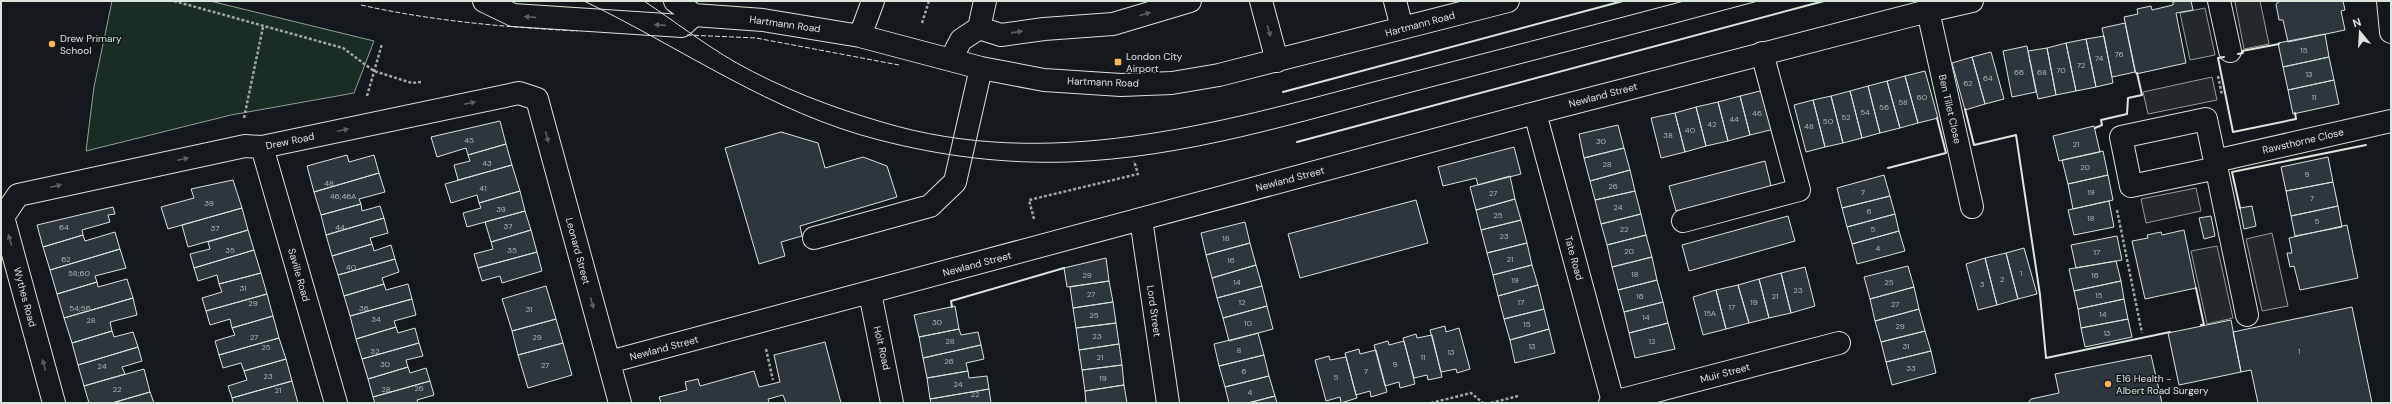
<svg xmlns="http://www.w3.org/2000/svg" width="2392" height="404" viewBox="0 0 2392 404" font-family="'DM Sans',sans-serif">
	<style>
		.green { fill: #1a2d24; stroke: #939e99 }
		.parking { fill: #24282b; stroke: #939e99 }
		.building { fill: #2c363c; stroke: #d8e6dc }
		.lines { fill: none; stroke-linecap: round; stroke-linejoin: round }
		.minor-casing { stroke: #d8e6dc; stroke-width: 24 }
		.path { stroke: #9da8a2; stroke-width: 2.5; stroke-dasharray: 3 2; stroke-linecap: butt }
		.minor { stroke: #14181c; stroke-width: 22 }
		.tram { stroke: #d8e6dc; stroke-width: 1 }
		.fence { stroke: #d8e6dc; stroke-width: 1; stroke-dasharray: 5 2; stroke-linecap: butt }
		.wall { stroke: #d8e6dc; stroke-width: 2 }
		.oneway { fill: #59605f }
		.poi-dot { fill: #ffb74d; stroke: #14181c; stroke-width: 1.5 }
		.labels { text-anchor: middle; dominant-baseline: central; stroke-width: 3; stroke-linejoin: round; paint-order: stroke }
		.number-label { font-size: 8px; fill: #adbab4 }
		.street-label { font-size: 10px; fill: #d8e6dc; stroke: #14181c }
		.poi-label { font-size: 10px; fill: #d8e6dc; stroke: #14181c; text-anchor: start }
	</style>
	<rect width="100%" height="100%" fill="#14181c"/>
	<!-- green -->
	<path class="green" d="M112 1H210L374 41 354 93 231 115 86 151 94 87Z"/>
	<!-- parking -->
	<path class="parking" d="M2240 1H2260L2269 44 2244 49 2235 2Z
		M2205 8 2215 55 2190 60 2180 13Z
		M2212 77 2217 100 2148 114 2143 92Z
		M2196 188 2201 211 2146 223 2141 199Z
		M2272 233 2288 306 2262 311 2246 239Z
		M2217 246 2233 318 2207 324 2191 251Z"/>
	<!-- building -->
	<path class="building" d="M2179 1H2191L2193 10 2176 13 2186 63 2136 74 2124 17 2138 14 2137 9 2151 6 2152 10 2173 5V2Z
		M2280 1H2343L2345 10 2341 11 2345 30 2288 42 2283 20H2279L2276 4Z
		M2125 23 2135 72 2112 77 2102 28Z
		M2325 34 2329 57 2283 67 2278 43Z
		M2104 36 2113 83 2096 87 2086 39Z
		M2086 39 2096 87 2076 91 2066 43Z
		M2066 43 2076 91 2056 95 2047 48Z
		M2027 46 2036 92 2012 97 2003 51Z
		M2047 48 2056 95 2038 99 2028 51Z
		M1991 52 2004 99 1985 104 1972 57Z
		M1972 57 1985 104 1965 110 1952 63Z
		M2329 57 2334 80 2288 90 2283 67Z
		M1925 71 1938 118 1918 123 1905 76Z
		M1905 76 1918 123 1900 128 1887 81Z
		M2334 80 2339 104 2293 114 2288 90Z
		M1887 81 1900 128 1880 133 1868 86Z
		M1868 86 1880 133 1862 138 1850 91Z
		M1764 90 1774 129 1750 135 1740 96Z
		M1850 91 1862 138 1843 143 1831 96Z
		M1740 96 1750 135 1728 141 1718 102Z
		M1831 96 1843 143 1825 147 1813 100Z
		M1813 100 1825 147 1806 152 1794 105Z
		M1718 102 1728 141 1706 146 1696 107Z
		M1696 107 1706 146 1685 152 1675 113Z
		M1675 113 1685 152 1661 158 1651 118Z
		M500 121 506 144 468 155 466 148 437 157 431 137Z
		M1618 125 1624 148 1584 158 1579 134Z
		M2094 126 2100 152 2059 161 2053 136Z
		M781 132 818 143 825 168 863 157 887 166 897 197 800 226 802 236 781 242 785 256 759 264 725 148Z
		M506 144 512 165 458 180 454 165 470 161 468 155Z
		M1514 147 1521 174 1478 185 1476 178 1443 186 1438 167Z
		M1624 148 1630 170 1590 181 1584 158Z
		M2103 151 2108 175 2068 184 2062 160Z
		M347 155 349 162 374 155 379 173 314 192 307 166Z
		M2328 157 2333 182 2286 191 2281 167Z
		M1765 161 1771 186 1676 211 1669 186Z
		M512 165 520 191 479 203 477 195 451 203 445 184Z
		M1630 170 1635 191 1595 200 1590 181Z
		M379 173 385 192 359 199 361 204 321 215 314 192Z
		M1884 175 1890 196 1842 208 1837 188Z
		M2108 175 2113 200 2073 209 2068 184Z
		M1510 176 1515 199 1476 210 1470 187Z
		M233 180 242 208 168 229 161 207 194 198 191 189Z
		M2333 182 2338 206 2291 216 2286 191Z
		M520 191 525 211 467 227 463 213 481 208 479 203Z
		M1635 191 1641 214 1601 224 1595 200Z
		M1890 196 1895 214 1847 227 1842 208Z
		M1515 199 1521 220 1481 230 1476 210Z
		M1416 200 1428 243 1300 278 1288 234Z
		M2109 201 2114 227 2074 235 2068 210Z
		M361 204 362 211 380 206 384 218 326 235 321 215Z
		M2252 206 2256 226 2244 229 2240 208Z
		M2338 206 2342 227 2295 236 2291 216Z
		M113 207 115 214 108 215 110 222 82 230 83 235 43 247 37 225Z
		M242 208 248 230 188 247 182 225Z
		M525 211 531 230 491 242 485 222Z
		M1641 214 1646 235 1607 245 1601 224Z
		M1895 214 1899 231 1852 244 1847 227Z
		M1788 216 1795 241 1689 271 1682 245Z
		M2211 216 2215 236 2204 239 2199 218Z
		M384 218 388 233 370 238 372 244 332 256 326 235Z
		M1521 220 1527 243 1487 253 1481 230Z
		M1245 222 1250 243 1206 255 1201 233Z
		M2347 225 2358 278 2300 290 2294 266 2290 267 2287 253H2292L2289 238Z
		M248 230 254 250 194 268 190 254 210 249 208 242Z
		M531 230 537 252 478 268 474 254 493 249 491 242Z
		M2184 230 2196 288 2145 299 2132 241 2148 238 2147 235 2161 232 2162 235Z
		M1899 231 1905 251 1857 264 1852 244Z
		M115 232 120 249 50 270 43 247 83 235 85 241Z
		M1646 235 1652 257 1612 267 1607 245Z
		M2117 236 2122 260 2076 268 2071 245Z
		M1250 243 1256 265 1212 278 1206 255Z
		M1527 243 1532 265 1493 275 1487 253Z
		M372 244 374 251 391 245 395 259 338 275 332 256Z
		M2024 248 2037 294 2018 299 2006 253Z
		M120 249 126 268 95 276 97 282 57 294 50 270Z
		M254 250 261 273 219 284 217 275 198 281 194 268Z
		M537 252 542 271 502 283 500 276 482 281 478 268Z
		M2006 253 2018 299 1997 305 1985 258Z
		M1652 257 1657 280 1618 290 1612 267Z
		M1106 258 1109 281 1067 287 1064 268Z
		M1985 258 1997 305 1978 310 1966 264Z
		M395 259 399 272 382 278 384 284 344 296 338 275Z
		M2116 261 2121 281 2074 291 2069 269Z
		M1256 265 1262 286 1217 298 1212 278Z
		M1532 265 1538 285 1498 296 1493 275Z
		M1908 266 1914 287 1870 299 1864 277Z
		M1805 267 1815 306 1791 313 1781 273Z
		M261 273 267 294 206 311 202 298 222 292 219 284Z
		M1781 273 1791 313 1769 318 1759 279Z
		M127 279 133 298 64 318 57 294 97 282 98 287Z
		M1759 279 1769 318 1749 323 1738 285Z
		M1657 280 1663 302 1624 312 1618 290Z
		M1109 281 1113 302 1073 308 1070 287Z
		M2121 281 2124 299 2078 309 2074 291Z
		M384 284 386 290 408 284 412 299 350 316 344 296Z
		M1538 285 1544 309 1504 319 1498 296Z
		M1738 285 1749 323 1726 329 1716 290Z
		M546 286 556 319 512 331 502 299Z
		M1262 286 1267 306 1223 318 1217 298Z
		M1914 287 1919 309 1875 321 1870 299Z
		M1716 290 1726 329 1703 335 1693 297Z
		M267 294 273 316 232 328 230 319 210 325 206 311Z
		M133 298 137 315 110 322 112 331 72 343 64 318Z
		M412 299 416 315 394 321 396 327 356 339 350 316Z
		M2124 299 2128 319 2081 328 2078 309Z
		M1113 302 1116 323 1076 328 1073 308Z
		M1663 302 1668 323 1629 333 1624 312Z
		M955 306 959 329 919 337 914 315Z
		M1267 306 1273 329 1229 341 1223 318Z
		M2352 307 2372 403H2258L2251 370 2241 372 2233 332Z
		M1544 309 1549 329 1510 340 1504 319Z
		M1919 309 1925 331 1881 342 1875 321Z
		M273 316 279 338 219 355 215 341 235 335 232 328Z
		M556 319 563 343 518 355 512 331Z
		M2128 319 2132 337 2085 347 2081 328Z
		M2231 320 2241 372 2179 385 2168 333Z
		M1116 323 1119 344 1079 350 1076 328Z
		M1668 323 1675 349 1635 358 1629 333Z
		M1445 326 1446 332 1459 328 1470 369 1457 373 1456 369 1441 372 1430 330Z
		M396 327 398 333 415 328 419 343 362 359 356 339Z
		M959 329 961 335 978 332 981 345 923 358 919 337Z
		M1549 329 1555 353 1515 363 1510 340Z
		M112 331 114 337 133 332 138 347 78 365 72 343Z
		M1925 331 1931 351 1886 362 1881 342Z
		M1258 333 1264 355 1219 366 1214 344Z
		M1416 334 1417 338 1432 335 1442 377 1428 380 1427 375 1414 378 1403 338Z
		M279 338 286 359 244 371 241 363 223 368 219 355Z
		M1388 341 1389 345 1404 341 1415 384 1400 388 1399 382 1385 386 1374 345Z
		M825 342 841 403H786L783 395 768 399 769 403H661L659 397 687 390 685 382 698 379 700 386 754 371 759 387 780 382 774 355Z
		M419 343 423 356 406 360 408 367 368 379 362 359Z
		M563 343 572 375 528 388 518 355Z
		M1119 344 1122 365 1082 370 1079 350Z
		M981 345 984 359 966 363 968 371 927 378 923 358Z
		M138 347 142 361 122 367 125 374 84 386 78 365Z
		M1359 349 1360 354 1376 350 1387 392 1371 397 1370 391 1356 395 1345 353Z
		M1931 351 1936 373 1892 385 1886 362Z
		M1264 355 1269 376 1225 387 1219 366Z
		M2151 355 2162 403H2028L2031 399 2059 393 2055 374Z
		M1329 356 1330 360 1346 357 1357 398 1341 403 1340 397 1326 401 1315 360Z
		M286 359 292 381 232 398 228 386 247 380 244 371Z
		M1122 365 1124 385 1085 391 1082 370Z
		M408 367 410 373 426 368 430 381 373 397 368 379Z
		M144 369 150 392 112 403H89L84 386Z
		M968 371 969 378 987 376 989 389 930 399 927 378Z
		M1269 376 1275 396 1248 403H1229L1225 387Z
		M292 381 298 403H233L232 398Z
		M430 381 434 395 417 400 418 403H375L373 397Z
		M1124 385 1127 403H1086L1085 391Z
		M989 389 991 403H931L930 399Z
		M150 392 154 403H112Z
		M1275 396 1277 403H1248Z"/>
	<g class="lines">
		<!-- minor casing -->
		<g class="minor-casing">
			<path id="minor" d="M484 1 513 15 682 26 694 15
				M675 1 694 15 763 20 860 36 981 68 1044 80 1121 85 1172 83 1219 75 1508 1
				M1261 1 1277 61
				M1395 1 1402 28
				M2219 1 2230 51
				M2388 1 2391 32
				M1928 11 1972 207
				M979 28 1001 35 1044 29 1113 24 1190 1
				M860 36 873 1
				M951 59 961 40 979 28 985 1
				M1535 113 1613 402
				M262 147 336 403
				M2215 161 2206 119 2121 137 2131 186 2217 168
				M1141 219 1168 403
				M1683 221 1799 190 1762 53
				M814 238 930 206 955 182 981 68
				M870 293 892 403
				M2247 315 2215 161 2391 121
				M609 362 1535 113 1928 11 1972 1
				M54 403 3 217 18 195 245 146 262 147 519 93 537 99 620 403
				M1610 403 1839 343"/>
		</g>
		<!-- path -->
		<path class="path" d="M174 1 343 48 374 71 412 83 421 82
			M922 23 929 1
			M2218 76 2222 95
			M367 96 382 44
			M244 118 263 27
			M2117 210 2142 333
			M1034 219 1029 200 1138 174 1134 161
			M766 349 773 380
			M1431 403 1471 393 1483 403
			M1491 403 1518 396"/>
		<!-- minor -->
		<use href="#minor" class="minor"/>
		<!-- tram -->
		<path class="tram" d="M584 1C682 48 772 113 879 140 941 156 1004 164 1068 162 1185 158 1299 122 1412 92 1527 62 1643 32 1758 1
			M644 1C674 21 704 44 735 62 781 88 831 107 882 122 1048 172 1215 124 1377 81 1479 55 1582 28 1684 1"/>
		<!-- fence -->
		<path class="fence" d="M361 5C432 21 504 27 577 31
			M687 35 756 38 899 65"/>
		<!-- wall -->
		<path class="wall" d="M2238 54 2243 53 2242 51 2279 44
			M2224 57 2218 58 2233 132 2296 119 2295 113
			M1283 92 1623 1
			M1965 109 1974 145 2016 135 2040 295 2046 358 2170 332
			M2095 128 2102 125 2101 120 2127 114 2128 98 2142 95 2137 73
			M1297 142 1824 1
			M1888 168 1946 153 1937 118
			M2240 208 2232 172 2366 145
			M2196 288 2204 325H2201
			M952 307 951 301 1064 268"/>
	</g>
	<!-- one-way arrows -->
	<defs><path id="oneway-solid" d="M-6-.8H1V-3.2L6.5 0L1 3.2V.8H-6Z"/></defs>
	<g class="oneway">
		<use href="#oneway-solid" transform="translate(1145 14) rotate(-16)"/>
		<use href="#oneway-solid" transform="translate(530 17) rotate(-176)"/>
		<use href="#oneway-solid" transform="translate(660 25) rotate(-176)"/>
		<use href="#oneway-solid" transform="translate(1269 31) rotate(74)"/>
		<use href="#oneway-solid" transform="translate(1017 32) rotate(-8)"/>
		<use href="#oneway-solid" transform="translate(470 103) rotate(-12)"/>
		<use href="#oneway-solid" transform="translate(343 130) rotate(-12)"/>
		<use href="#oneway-solid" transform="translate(547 137) rotate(75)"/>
		<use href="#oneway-solid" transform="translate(183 159) rotate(-12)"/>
		<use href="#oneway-solid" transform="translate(56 186) rotate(-13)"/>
		<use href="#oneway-solid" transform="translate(10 240) rotate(-105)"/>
		<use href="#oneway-solid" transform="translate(592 303) rotate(75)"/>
		<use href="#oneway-solid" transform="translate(44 365) rotate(-105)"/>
	</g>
	<!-- markers -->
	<g class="poi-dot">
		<circle cx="52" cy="44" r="4"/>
		<rect x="1114" y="58" width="8" height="8" rx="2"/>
		<circle cx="2108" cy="384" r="4"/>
	</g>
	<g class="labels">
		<!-- number labels -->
		<g class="number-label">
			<text x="2304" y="50">15</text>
			<text x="2119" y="54">76</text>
			<text x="2099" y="58">74</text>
			<text x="2081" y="65">72</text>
			<text x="2061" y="70">70</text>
			<text x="2019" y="72">66</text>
			<text x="2042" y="72">68</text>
			<text x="2309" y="74">13</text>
			<text x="1988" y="78">64</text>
			<text x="1968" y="83">62</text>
			<text x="1922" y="97">60</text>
			<text x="2314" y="97">11</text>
			<text x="1903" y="102">58</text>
			<text x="1884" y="107">56</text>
			<text x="1865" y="112">54</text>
			<text x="1757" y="113">46</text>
			<text x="1846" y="117">52</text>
			<text x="1734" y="119">44</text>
			<text x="1828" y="121">50</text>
			<text x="1712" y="124">42</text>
			<text x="1809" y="126">48</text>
			<text x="1690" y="130">40</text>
			<text x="1668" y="135">38</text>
			<text x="469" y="140">45</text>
			<text x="1601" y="141">30</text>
			<text x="2076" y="144">21</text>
			<text x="487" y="163">43</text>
			<text x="1607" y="164">28</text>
			<text x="2085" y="167">20</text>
			<text x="2307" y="174">9</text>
			<text x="329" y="183">48</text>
			<text x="1613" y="186">26</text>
			<text x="483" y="188">41</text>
			<text x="1863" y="192">7</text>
			<text x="2091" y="192">19</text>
			<text x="1493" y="193">27</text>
			<text x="343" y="196">46;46A</text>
			<text x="2312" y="198">7</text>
			<text x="209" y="203">39</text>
			<text x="1618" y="207">24</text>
			<text x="501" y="209">39</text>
			<text x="1869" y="211">6</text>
			<text x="1498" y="215">25</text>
			<text x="2091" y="218">18</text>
			<text x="2317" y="221">5</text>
			<text x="508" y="226">37</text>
			<text x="64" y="227">64</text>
			<text x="340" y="227">44</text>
			<text x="215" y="228">37</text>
			<text x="1624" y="229">22</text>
			<text x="1873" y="229">5</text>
			<text x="1504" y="236">23</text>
			<text x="1226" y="238">18</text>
			<text x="1878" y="248">4</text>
			<text x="230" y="250">35</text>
			<text x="512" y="250">35</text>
			<text x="1629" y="251">20</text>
			<text x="2097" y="252">17</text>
			<text x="66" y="259">62</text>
			<text x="1510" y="259">21</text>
			<text x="1231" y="260">16</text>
			<text x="351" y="267">40</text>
			<text x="79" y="273">58;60</text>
			<text x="2021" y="273">1</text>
			<text x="1635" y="274">18</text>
			<text x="1087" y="275">29</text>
			<text x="2095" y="275">16</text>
			<text x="2002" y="279">2</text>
			<text x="1515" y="280">19</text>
			<text x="1237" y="282">14</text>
			<text x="1889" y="282">25</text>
			<text x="1982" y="284">3</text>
			<text x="243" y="288">31</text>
			<text x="1798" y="290">23</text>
			<text x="1091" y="294">27</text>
			<text x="2099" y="295">15</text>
			<text x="1640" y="296">16</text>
			<text x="1775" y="296">21</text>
			<text x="1242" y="302">12</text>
			<text x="1521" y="302">17</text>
			<text x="1754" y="302">19</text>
			<text x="253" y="303">29</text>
			<text x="1895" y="304">27</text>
			<text x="1732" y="307">17</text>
			<text x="80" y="308">54;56</text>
			<text x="364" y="308">36</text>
			<text x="529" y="309">31</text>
			<text x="1710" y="313">15A</text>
			<text x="2103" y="314">14</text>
			<text x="1094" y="315">25</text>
			<text x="1646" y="317">14</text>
			<text x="376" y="319">34</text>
			<text x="91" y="320">28</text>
			<text x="937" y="322">30</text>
			<text x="1248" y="323">10</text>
			<text x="1527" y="324">15</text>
			<text x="1900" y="326">29</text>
			<text x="2107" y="333">13</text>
			<text x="1097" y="336">23</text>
			<text x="254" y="337">27</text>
			<text x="537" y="337">29</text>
			<text x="950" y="341">28</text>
			<text x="1652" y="341">12</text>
			<text x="1532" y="346">13</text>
			<text x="1906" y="346">31</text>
			<text x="266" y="347">25</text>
			<text x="1239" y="350">8</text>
			<text x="375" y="351">32</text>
			<text x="2299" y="351">1</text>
			<text x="1451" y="352">13</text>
			<text x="1100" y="357">21</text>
			<text x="1423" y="357">11</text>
			<text x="949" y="361">26</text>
			<text x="385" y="364">30</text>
			<text x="1395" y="364">9</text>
			<text x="545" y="365">27</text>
			<text x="102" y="366">24</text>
			<text x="1911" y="368">33</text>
			<text x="1244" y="371">6</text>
			<text x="1366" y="371">7</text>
			<text x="268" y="376">23</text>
			<text x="1336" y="377">5</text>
			<text x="1103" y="378">19</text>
			<text x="958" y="384">24</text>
			<text x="419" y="388">26</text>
			<text x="117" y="389">22</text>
			<text x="386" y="389">28</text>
			<text x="278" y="390">21</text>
			<text x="1250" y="392">4</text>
			<text x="975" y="394">22</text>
		</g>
		<!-- street labels -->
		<g class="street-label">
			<text transform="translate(785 24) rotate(8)">Hartmann Road</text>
			<text transform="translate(1420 24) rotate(-15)">Hartmann Road</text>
			<text transform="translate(1103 82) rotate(2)">Hartmann Road</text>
			<text transform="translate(1603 95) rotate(-15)">Newland Street</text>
			<text transform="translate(1950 109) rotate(77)">Ben Tillet Close</text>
			<text transform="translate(290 141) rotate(-12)">Drew Road</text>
			<text transform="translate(2303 141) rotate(-13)">Rawsthorne Close</text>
			<text transform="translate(1290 179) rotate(-15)">Newland Street</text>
			<text transform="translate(578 251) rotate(75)">Leonard Street</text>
			<text transform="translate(1574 258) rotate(75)">Tate Road</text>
			<text transform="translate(977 264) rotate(-15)">Newland Street</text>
			<text transform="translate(299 275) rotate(74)">Saville Road</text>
			<text transform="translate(25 297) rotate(75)">Wythes Road</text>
			<text transform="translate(1154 311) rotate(82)">Lord Street</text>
			<text transform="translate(664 348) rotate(-15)">Newland Street</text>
			<text transform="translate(882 348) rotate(77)">Holt Road</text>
			<text transform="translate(1725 373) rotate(-15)">Muir Street</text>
		</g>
		<!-- poi labels -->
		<g class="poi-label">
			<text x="60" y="38">Drew Primary<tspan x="60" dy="12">School</tspan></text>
			<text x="1126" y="56">London City<tspan x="1126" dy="12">Airport</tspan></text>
			<text x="2116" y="378">E16 Health -<tspan x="2116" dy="12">Albert Road Surgery</tspan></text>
		</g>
	</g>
	<!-- border -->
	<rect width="2392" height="404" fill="none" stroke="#d8e6dc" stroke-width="4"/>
	<!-- north arrow -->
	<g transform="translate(2360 32) rotate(342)" stroke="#14181c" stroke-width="3" paint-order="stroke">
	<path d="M0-3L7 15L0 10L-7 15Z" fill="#d8e6dc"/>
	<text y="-6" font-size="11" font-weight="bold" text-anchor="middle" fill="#d8e6dc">N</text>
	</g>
</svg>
